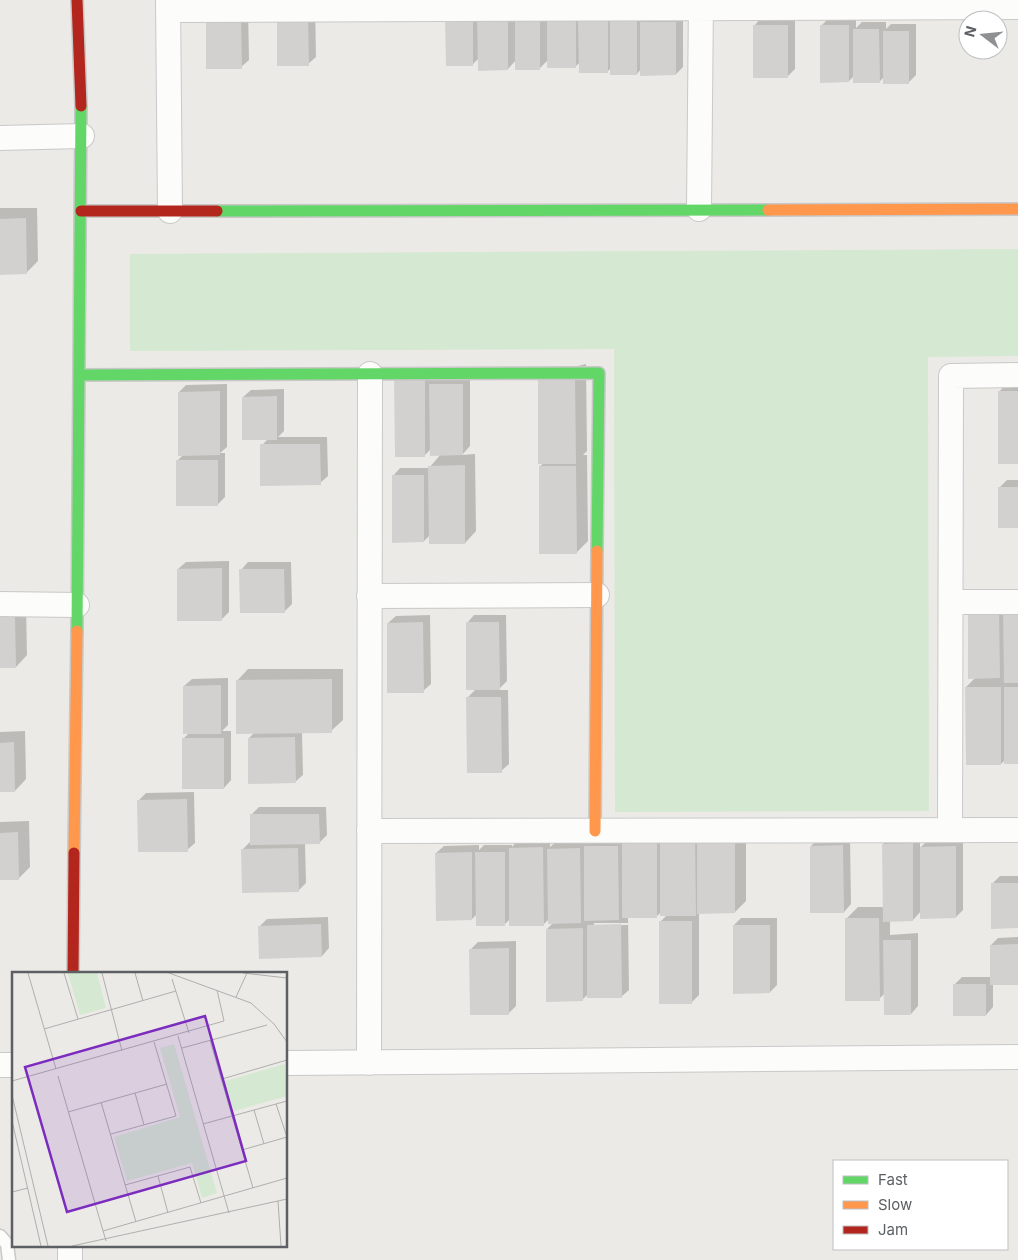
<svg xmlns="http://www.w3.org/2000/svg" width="1018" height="1260" viewBox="0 0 1018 1260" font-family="Inter,sans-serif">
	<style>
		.green { fill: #d5e8d1 }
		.shadow { fill: #0003; fill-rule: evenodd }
		.building { fill: #d3d1cf }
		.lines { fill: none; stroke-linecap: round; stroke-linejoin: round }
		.lane-casing { stroke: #c8c9c8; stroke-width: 15 }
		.street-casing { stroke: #c8c9c8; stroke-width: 26 }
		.fast-casing { stroke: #c8c8c8; stroke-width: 14 }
		.slow-casing { stroke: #c8c8c8; stroke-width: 14 }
		.jam-casing { stroke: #c8c8c8; stroke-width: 14 }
		.lane { stroke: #fcfcfb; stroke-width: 12 }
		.street { stroke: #fcfcfb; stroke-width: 24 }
		.fast { stroke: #63d668; stroke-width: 11 }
		.slow { stroke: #ff974d; stroke-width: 11 }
		.jam { stroke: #b3261e; stroke-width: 11 }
		.inset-road { fill: none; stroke: #aeafae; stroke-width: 1 }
		.view { fill: #7b2cbf; fill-opacity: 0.15; stroke: #7b2cbf; stroke-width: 2.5 }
		.inset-edge { fill: none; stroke: #5c6064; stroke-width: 2.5 }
	</style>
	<rect width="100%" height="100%" fill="#eceae6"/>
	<!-- green -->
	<path class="green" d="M1018 249V356L928 357 929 811 615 812 614 349 130 351V254Z"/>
	<!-- shadow -->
	<path class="shadow" d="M315 5 316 57 308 64 279 13Z
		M248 7 249 60 241 67 208 68Z
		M683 15V67L676 74 641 69 637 74 611 68 607 72 580 62 575 67 548 60 540 68 516 60 508 69 479 58 473 64 447 17Z
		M761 18H795V69L787 77 754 26Z
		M829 18H856V28L862 22H886V29L891 24H916V75L909 82 884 77 879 82 855 75 849 81 821 26Z
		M0 208H37L38 261 26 273 0 274Z
		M586 364 587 451 583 455H587L588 541 576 553 540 466 544 463 539 376Z
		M470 377V446L462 455 475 454 476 531 465 543 430 535 424 541 393 476 400 468H429L441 454 431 449 425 455 396 378Z
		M227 384V447L220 453H225V497L218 504 177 461 184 454 179 392 186 385Z
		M1006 384H1018V463L999 392Z
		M284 389V431L278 437H327L328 476 320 483 262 445 268 439 243 397 251 390Z
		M1007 480H1018V527L999 488Z
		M229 561V612L222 619 178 569 186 562Z
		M248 562H291L292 604 284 612 241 570Z
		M1018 602V762L1006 759 1001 764 966 687 976 677 969 608Z
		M26 604 27 655 16 667H0V605Z
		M430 615 431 684 423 691 388 623 396 616Z
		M474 615H506L507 681 498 690H508L509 764 501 771 468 697 476 689 467 623Z
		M248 669H343V720L331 731 302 732 303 775 295 782 249 738 255 732 237 681Z
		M228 678V725L222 731H231V780L224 788 183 739 189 733 184 686 192 679Z
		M25 731 26 779 15 791H0V732Z
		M194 792 195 843 187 850 139 800 146 793Z
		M259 807H326L327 835 319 843H305L306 883 298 891 243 849 250 842 251 815Z
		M29 821 30 867 19 878 0 879V822Z
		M746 823V901L735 912H699V995L691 1003 660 922 667 915 662 911 656 917H628L629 990 621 997 588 994 582 1000 547 929 554 922 549 919 543 925 510 919 505 924 477 914 472 919 436 853 444 846 479 845V850L484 845H512V847L517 841 550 840V847L556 842 587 841V844L592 839ZM594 923H628V925L594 926Z
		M920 836V848L928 840 963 839V910L956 917 921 911 913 920H890V935L918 933V1006L911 1014 885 993 879 999 846 919 858 907H884L883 844 891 837Z
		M850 838 851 904 844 912 811 846 818 839Z
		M1000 876H1018V927L992 884Z
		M328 917 329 948 322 956 259 927 267 919Z
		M741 918H777V985L770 992 734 925Z
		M1018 937V984H993V1007L986 1015 954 985 962 977H991V945L998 938Z
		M516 941V1006L508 1014 471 949 478 942Z"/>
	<!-- building -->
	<path class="building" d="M277 12H308L309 66H277Z
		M477 13H508V70L478 71Z
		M206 14H241L242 69H206Z
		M515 14H540V70H515Z
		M576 15V68H547V16Z
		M445 16H473V66H446Z
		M578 18H608V73H579Z
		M610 20H637V75H610Z
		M640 22H676V75L640 76Z
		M753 25H788V78H753Z
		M820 25H849V82L820 83Z
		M853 29H879L880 83H853Z
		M883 31H909V84H883Z
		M26 218 27 274 0 275V219Z
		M538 375H575L576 464H538Z
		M425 377V457H395L394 378Z
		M429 384H463V455L430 456Z
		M220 391V455L178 456V392Z
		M998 391H1018V464H998Z
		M277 396V440H242V397Z
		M260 444H320L321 485 260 486Z
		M176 460H218V506H176Z
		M465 465V544H429L428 466Z
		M539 466H576L577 554H539Z
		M392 475H424V542L392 543Z
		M998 487H1018V528H998Z
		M222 568V621H177V569Z
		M239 569H284L285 613H240Z
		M968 607H999L1000 678 968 679Z
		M1003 609H1018V683H1004Z
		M0 615H15L16 668H0Z
		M423 622 424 693H387V623Z
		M466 622H499L500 690H466Z
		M332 679V733L236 734V680Z
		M221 685V734H183V686Z
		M965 687H1001V765H966Z
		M1004 687H1018V764H1004Z
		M466 697H501L502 773H467Z
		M295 737 296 783 248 784V738Z
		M182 738H224V789H182Z
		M14 742 15 792H0V743Z
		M187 799 188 852H138L137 800Z
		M250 814H319L320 844 250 845Z
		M18 832 19 880H0V833Z
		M660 833H695L696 916H660Z
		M697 834H735V913L697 914Z
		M622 841H657V918H622Z
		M913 843V921L883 922 882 844Z
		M843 845 844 913H810V846Z
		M584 846H618L619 920 584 921Z
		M956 846V918L920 919V847Z
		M543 847 544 926H509V848Z
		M298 848 299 892 242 893 241 849Z
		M580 848 581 923 548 924 547 849Z
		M472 852V920L436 921 435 853Z
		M475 852H505V926H476Z
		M991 883H1018V928L991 929Z
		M845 918H879L880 1001H845Z
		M659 921H692V1004H659Z
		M321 924 322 957 259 959 258 926Z
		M621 924 622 998H587V925Z
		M733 925H770V993L733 994Z
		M583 928V1001L546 1002V929Z
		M883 940H911V1015H884Z
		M1018 944V985H990V945Z
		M509 948V1015H470L469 949Z
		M953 984H986V1016H953Z"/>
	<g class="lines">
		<!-- lane casing -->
		<g class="lane-casing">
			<path id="lane" d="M0 1236 7 1244 9 1260"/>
		</g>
		<!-- street casing -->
		<g class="street-casing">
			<path id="street" d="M168 0 170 211
				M168 10 1018 7
				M0 138 82 136
				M699 209 701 0
				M369 596 597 595
				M951 602H1018
				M0 604 77 605
				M950 830 951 376 1018 375
				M369 831 1018 830
				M286 1063 1018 1057
				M369 1063 370 374
				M0 1065H14
				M70 1260V1246"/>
		</g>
		<!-- fast casing -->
		<g class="fast-casing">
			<path id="fast" d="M217 211 768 210
				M79 375 599 373 597 551
				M77 631 81 106"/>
		</g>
		<!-- slow casing -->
		<g class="slow-casing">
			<path id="slow" d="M768 210 1018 209
				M595 831 597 551
				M74 853 77 631"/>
		</g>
		<!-- jam casing -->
		<g class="jam-casing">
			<path id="jam" d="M77 0 81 106
				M81 211H217
				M73 974 74 853"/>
		</g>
		<!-- lane -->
		<use href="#lane" class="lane"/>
		<!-- street -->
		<use href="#street" class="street"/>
		<!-- fast -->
		<use href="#fast" class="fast"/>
		<!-- slow -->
		<use href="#slow" class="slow"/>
		<!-- jam -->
		<use href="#jam" class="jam"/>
	</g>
	<!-- overview -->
	<g transform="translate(12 972)">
		<rect width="275" height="275" fill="#eceae6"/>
		<path d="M56 1H85L94 36 68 43ZM162 72 205 221 190 226 180 191 115 209 102 165 168 145 148 76ZM273 92 275 124 222 139 213 109Z" fill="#d5e8d1"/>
		<path class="inset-road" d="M16 1 44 97M52 1 66 47M90 1 110 79M123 1 131 29M157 1 239 31 262 52 275 70M231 1 275 6M160 7 177 61M224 25 235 1M32 57 164 19M166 64 217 241M198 68 241 216M170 76 255 53M46 104 94 269M210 107 275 88M0 109 212 49 205 18M123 121 132 153M0 123 36 274M89 130 124 250M264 132 275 165M242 138 252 172M56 140 155 112M0 149 29 274M191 152 275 129M99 162 164 144 142 70M230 178 275 165M146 204 156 241M113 213 178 195 189 231M0 220 16 216M266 229 269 274M91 259 275 206M60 274 275 227"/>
		<path class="view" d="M193 44 234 189 55 240 13 95Z"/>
		<rect width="275" height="275" class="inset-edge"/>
	</g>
	<!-- legend -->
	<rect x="833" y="1160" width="175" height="90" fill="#ffffff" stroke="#bebfc1"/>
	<rect x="843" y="1176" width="25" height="8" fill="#63d668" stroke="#bebfc1"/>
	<text x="878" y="1185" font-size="15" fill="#5c6064">Fast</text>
	<rect x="843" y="1201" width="25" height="8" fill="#ff974d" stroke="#bebfc1"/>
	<text x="878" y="1210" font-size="15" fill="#5c6064">Slow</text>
	<rect x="843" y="1226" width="25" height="8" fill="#b3261e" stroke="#bebfc1"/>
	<text x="878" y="1235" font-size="15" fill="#5c6064">Jam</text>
	<!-- north arrow -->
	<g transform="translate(983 35) rotate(286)"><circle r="24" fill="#ffffff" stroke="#bebfc1"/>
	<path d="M0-4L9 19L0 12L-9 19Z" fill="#8e9092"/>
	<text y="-8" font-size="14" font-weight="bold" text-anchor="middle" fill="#5c6064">N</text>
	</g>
</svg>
